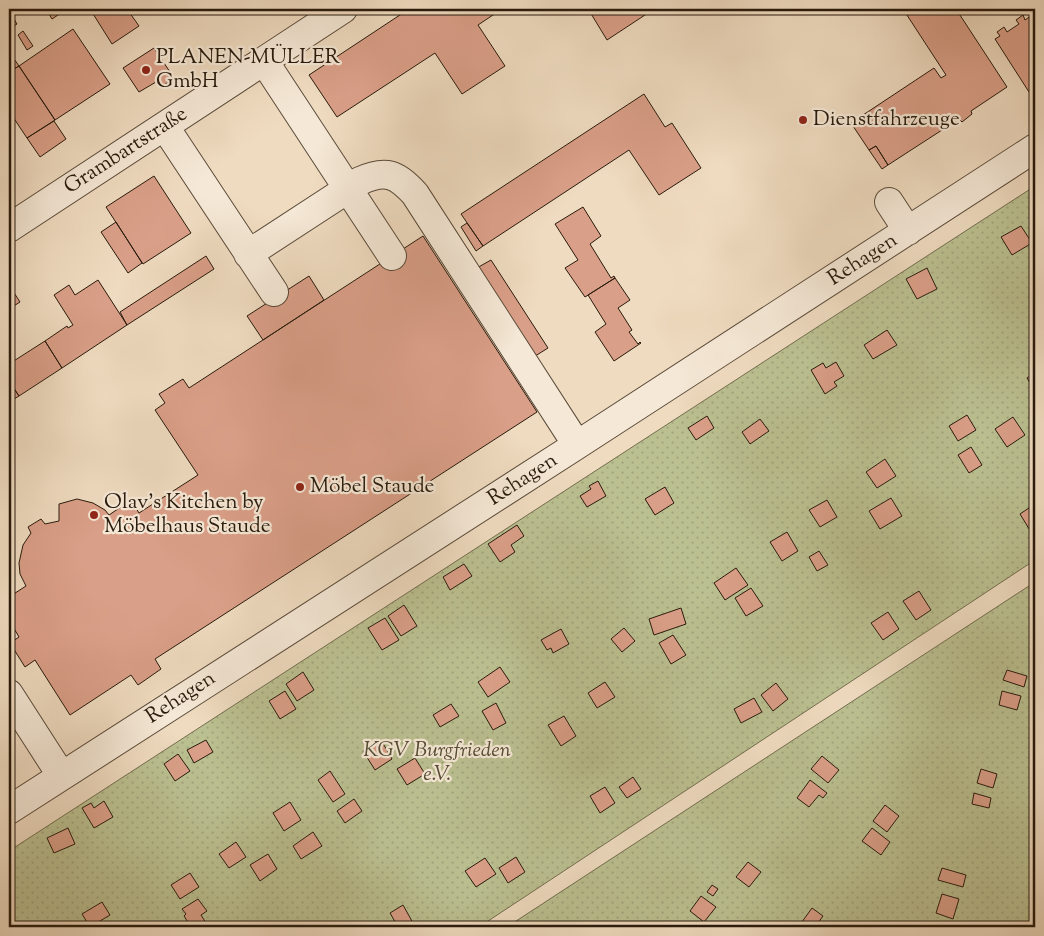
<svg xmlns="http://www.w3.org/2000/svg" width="1044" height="936" viewBox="0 0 1044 936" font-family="'Sorts Mill Goudy',serif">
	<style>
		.grass { fill: url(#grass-dots); stroke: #726d4e }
		.building { fill: #da9f88; stroke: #281a0c }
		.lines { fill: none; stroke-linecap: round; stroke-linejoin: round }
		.minor-casing { stroke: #5a4a39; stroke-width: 30 }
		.minor { stroke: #f5e8d6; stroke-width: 28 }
		.poi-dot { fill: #8f2418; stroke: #f5e8d6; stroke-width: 2 }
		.labels { text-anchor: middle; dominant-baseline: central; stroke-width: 4.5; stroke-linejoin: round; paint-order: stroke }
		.poi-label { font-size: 21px; fill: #281a0c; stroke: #f5e8d6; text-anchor: start }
		.street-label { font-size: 21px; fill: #281a0c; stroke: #f5e8d6 }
		.park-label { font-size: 21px; font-style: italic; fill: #544c34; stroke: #f5e8d6 }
	</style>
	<defs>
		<pattern id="grass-dots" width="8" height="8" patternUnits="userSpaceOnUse" patternTransform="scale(1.25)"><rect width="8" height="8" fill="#bbc091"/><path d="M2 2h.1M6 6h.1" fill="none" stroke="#a1a47c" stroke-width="1.8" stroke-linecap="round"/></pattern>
	</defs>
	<rect width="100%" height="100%" fill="#efdbc0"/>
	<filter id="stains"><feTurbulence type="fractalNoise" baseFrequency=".004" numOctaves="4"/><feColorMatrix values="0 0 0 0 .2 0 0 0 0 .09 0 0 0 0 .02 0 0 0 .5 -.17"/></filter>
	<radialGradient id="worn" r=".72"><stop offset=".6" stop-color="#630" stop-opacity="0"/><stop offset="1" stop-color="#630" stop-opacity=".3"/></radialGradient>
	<!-- grass -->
	<path class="grass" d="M1035 186V560L479 927H9V851Z
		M1035 582V927H507Z"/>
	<!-- building -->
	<path class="building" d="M46 9H67L52 19Z
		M90 9H127L139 26 112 44Z
		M409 9H502L478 25 505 66 462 94 435 53 337 117 309 75Z
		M595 9H645L648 13 607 40 590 12Z
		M903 9H956L1007 87 971 111 972 114 962 122 959 119 888 165 876 146 869 150 851 123 934 68 941 78 946 75Z
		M9 11 17 24 9 29Z
		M1035 13V88L1029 92 995 39 1000 36 997 32 1004 27 1007 32 1019 24 1016 20 1023 15 1025 20Z
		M73 29 110 84 55 120 19 66Z
		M23 31 33 46 27 50 18 35Z
		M154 48 170 72 167 74 170 78V81L161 87 159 86 156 82 139 92 123 68Z
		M10 53 19 66 9 72V54Z
		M19 66 55 120 27 138 9 111V72Z
		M644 94 665 127 672 123 701 168 659 195 629 150 483 246 461 214Z
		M54 121 66 139 40 157 27 138Z
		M876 146 888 165 882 169 869 150Z
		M154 176 191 233 143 264 106 207Z
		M583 207 601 236 590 244 611 278 614 276 615 278 585 297 565 268 578 260 555 224Z
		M116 222 142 263 128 273 101 232Z
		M467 223 483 246 476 251 461 227Z
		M1021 226 1032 243 1012 255 1001 237Z
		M423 236 537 412 155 659 161 669 138 685 131 675 70 715 35 660 25 667 10 643 19 637 9 620V597L26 586 20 574 19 563 23 545 31 533 28 527 41 519 45 524 59 521V504L77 499 93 503 105 510 109 515 131 500 139 513 198 475 155 410 165 403 159 394 183 379 189 388Z
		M206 256 214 269 127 325 120 312Z
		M491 260 548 348 532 358 475 269Z
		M927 268 937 289 917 299 906 279Z
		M309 276 324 300 263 340 247 316Z
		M615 278 630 300 618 308 632 330 629 332 638 344 640 342 641 343 614 361 595 332 606 324 588 295Z
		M98 280 127 325 62 368 45 341 67 326 68 328 73 325 54 295 69 285 75 295Z
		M9 285 20 302 9 309Z
		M887 330 897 345 873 359 864 345Z
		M45 341 62 368 19 396 9 381V364Z
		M836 362 844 376 834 382 837 386 825 394 811 370 823 363 826 368Z
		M1035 373V391L1027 378Z
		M9 381 19 396 9 402Z
		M967 415 976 430 958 441 949 426Z
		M707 416 714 428 696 440 688 428Z
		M1013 417 1025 435 1007 447 995 429Z
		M760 419 769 431 750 444 742 432Z
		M971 447 982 465 969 473 958 455Z
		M885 459 896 476 877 488 866 472Z
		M598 481 606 496 587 507 580 496 591 489 589 486Z
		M665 487 674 503 655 515 645 499Z
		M891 498 902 516 880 529 869 511Z
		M827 500 837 517 820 527 809 510Z
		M1035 504V529L1031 532 1020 514Z
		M517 525 524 536 511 545 515 552 500 562 488 544Z
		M787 532 798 551 782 561 770 542Z
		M819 551 828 565 817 571 809 557Z
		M464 564 472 576 450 590 443 577Z
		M736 568 748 585 725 600 714 583Z
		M751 588 763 606 746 616 735 598Z
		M919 591 931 610 916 620 903 601Z
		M404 605 417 626 401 636 388 616Z
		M681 608 686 624 654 635 649 619Z
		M888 612 899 629 883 640 871 623Z
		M385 618 399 640 382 650 368 628Z
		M624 628 635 641 622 652 611 639Z
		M561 629 569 644 553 653 551 648 547 650 541 640Z
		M673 635 686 655 671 664 659 643Z
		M500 667 510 682 488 697 478 682Z
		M1007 670 1027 676 1024 687 1003 680Z
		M303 672 314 690 297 701 286 684Z
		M605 682 615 697 597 708 588 693Z
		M776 683 788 699 773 711 761 695Z
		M285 691 296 709 280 719 269 701Z
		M1002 691 1021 696 1017 710 999 705Z
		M754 698 762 712 741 723 734 709Z
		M496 703 506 723 493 730 482 711Z
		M451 704 459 716 440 727 433 715Z
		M564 716 576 736 561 746 548 725Z
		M206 740 213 752 194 763 187 750Z
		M381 740 392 759 375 770 363 751Z
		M178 754 190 771 175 781 164 764Z
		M822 756 839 770 828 783 811 769Z
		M415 758 425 774 407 785 397 769Z
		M981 769 997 774 993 788 977 783Z
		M330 771 345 794 333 802 318 780Z
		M633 777 641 789 627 798 619 787Z
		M810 780 827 793 823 798 819 795 809 807 797 798Z
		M605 787 615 803 600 813 590 796Z
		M974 793 991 798 989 808 972 804Z
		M354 799 362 811 345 823 337 811Z
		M104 801 113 817 94 828 82 808 91 803 94 808Z
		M290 802 301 820 284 831 273 813Z
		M885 805 899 816 887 832 873 821Z
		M68 828 75 844 54 853 47 838Z
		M872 828 890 842 881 855 862 841Z
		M313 832 322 846 301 859 293 846Z
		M236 842 246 857 229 868 219 854Z
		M268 854 277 869 260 881 250 865Z
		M516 857 525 872 508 883 499 868Z
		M485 858 496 874 476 887 465 871Z
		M748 862 761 872 749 887 736 877Z
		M942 868 966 875 963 887 938 880Z
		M190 873 199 887 180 899 171 885Z
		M712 885 718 889 713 896 707 892Z
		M942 894 959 899 953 919 936 913Z
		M701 896 716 907 704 922 690 911Z
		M198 899 207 911 201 915 206 923 200 927H191L184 916 186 914 182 909Z
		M102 902 110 915 90 927 82 914Z
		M403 905 413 923 406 927H398L390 913Z
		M812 908 823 916 815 927H801L799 926Z"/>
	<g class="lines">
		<!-- minor casing -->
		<g class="minor-casing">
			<path id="minor" d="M264 61 392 256
				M165 127 274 292
				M889 202 908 231
				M9 228 343 9
				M248 254 360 181C386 169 397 174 415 194L577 445
				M9 694 61 775
				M9 810 577 445 1035 148"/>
		</g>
		<!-- minor -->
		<use href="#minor" class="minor"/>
	</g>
	<!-- markers -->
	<g class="poi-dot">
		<circle cx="146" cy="70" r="5"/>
		<circle cx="803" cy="120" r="5"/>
		<circle cx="300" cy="487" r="5"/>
		<circle cx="94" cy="515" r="5"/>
	</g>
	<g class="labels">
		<!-- poi labels -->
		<g class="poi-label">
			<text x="156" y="58">PLANEN-MÜLLER<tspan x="156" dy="24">GmbH</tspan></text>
			<text x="813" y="120">Dienstfahrzeuge</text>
			<text x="310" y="487">Möbel Staude</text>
			<text x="104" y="503">Olav's Kitchen by<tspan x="104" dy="24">Möbelhaus Staude</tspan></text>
		</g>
		<!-- street labels -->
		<g class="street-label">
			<text transform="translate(126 151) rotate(-33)">Grambartstraße</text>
			<text transform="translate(863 260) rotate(-33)">Rehagen</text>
			<text transform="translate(523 480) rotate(-33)">Rehagen</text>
			<text transform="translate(181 698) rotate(-33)">Rehagen</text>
		</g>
		<!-- park labels -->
		<g class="park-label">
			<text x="437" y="751">KGV Burgfrieden<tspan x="437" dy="24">e.V.</tspan></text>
		</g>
	</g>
	<!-- margin -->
	<rect width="1044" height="936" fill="none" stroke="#efdbc0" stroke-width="30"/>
	<rect x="10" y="10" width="1024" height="916" fill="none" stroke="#281a0c" stroke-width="2.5"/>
	<rect x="15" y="15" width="1014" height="906" fill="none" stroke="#281a0c"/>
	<rect width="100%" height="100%" filter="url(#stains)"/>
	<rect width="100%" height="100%" fill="url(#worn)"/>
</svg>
